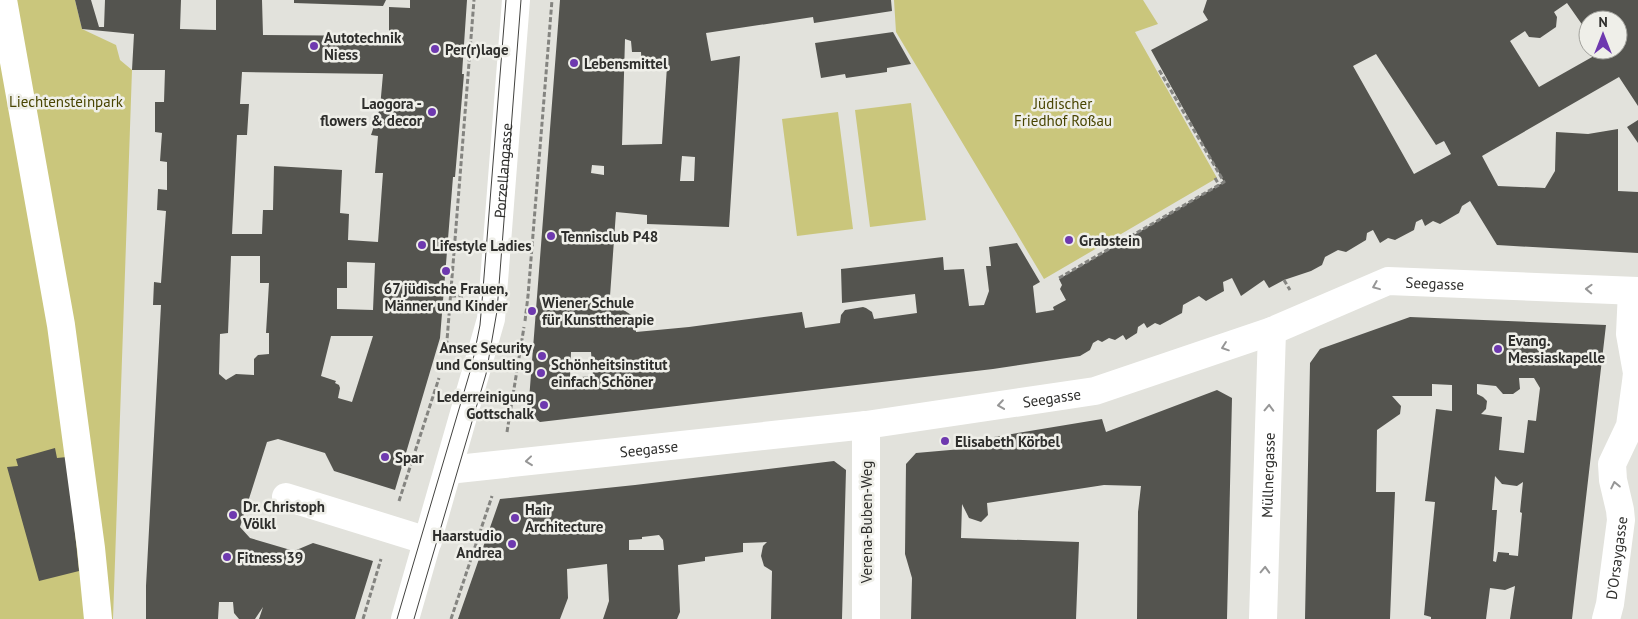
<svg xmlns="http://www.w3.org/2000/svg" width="1638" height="619" viewBox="0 0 1638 619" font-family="'PT Sans',sans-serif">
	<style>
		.green { fill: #cac67c }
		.building { fill: #54544f; fill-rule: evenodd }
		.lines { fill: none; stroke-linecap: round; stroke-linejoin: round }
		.path { stroke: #848480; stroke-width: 3; stroke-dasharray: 5 2.5; stroke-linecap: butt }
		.minor { stroke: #fff; stroke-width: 28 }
		.tram { stroke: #42423f; stroke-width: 1 }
		.oneway { stroke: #969696 }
		.poi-dot { fill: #6e39af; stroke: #efefe9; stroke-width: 2 }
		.labels { text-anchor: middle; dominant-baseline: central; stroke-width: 5; stroke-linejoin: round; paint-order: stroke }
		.poi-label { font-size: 15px; font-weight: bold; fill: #2e2e2c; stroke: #efefe9; text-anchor: start }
		.park-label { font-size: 15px; fill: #494502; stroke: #efefe9 }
		.street-label { font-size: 15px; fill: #2e2e2c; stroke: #efefe9 }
	</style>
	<rect width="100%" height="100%" fill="#e2e2dc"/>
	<!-- green -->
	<path class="green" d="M0 0H75L82 29 116 45 120 60 132 70 113 619H0Z
		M894 0H1143L1158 24 1135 32 1217 178 1044 279 896 32Z
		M911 103 926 220 870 227 855 110Z
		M838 112 853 229 797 236 782 119Z"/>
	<!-- building -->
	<path class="building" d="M75 0H91L99 27H104L105 0H181L180 29 216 30V0H262L263 35 389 36V7L410 8V0H467L462 74H464L455 177H453L440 338 395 490 334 471 325 453 278 439 267 442 240 527 250 538 294 551 313 543 373 561 355 619H259L263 607 255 619H239L234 613 233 602H219L218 619H146V586L161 305H153L154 282 161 283 166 211 157 210 158 189 167 190V162L160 161 162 133 155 132V102H164L165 70H132L134 34 82 29ZM242 72 383 74 380 108 371 135 378 136 375 173H383L378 242 348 240 349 214 340 213 342 170 274 166 273 210H263L262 234H232L237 135H247L249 104H240ZM231 256H260V283H269L266 333H269V354L258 355 254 359V375L236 374 226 380 219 374 220 334 228 333ZM347 262 375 263 373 310 337 309V288H347ZM331 336H373L352 402 338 398 340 388 339 385 335 383 336 381 321 376Z
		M294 0H386L383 6 294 3Z
		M560 0H891L892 11 814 23 813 17 706 33 711 61 740 56 729 227 647 224V215L616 212 609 310 622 309 636 318V332L689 327 802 312 805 328 840 323 841 315 845 310 863 307 866 308 872 312 874 319 917 313 915 294 842 303 841 269 943 257 944 270 964 269 969 306 984 305 989 291 986 266H991L989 247 1017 243 1040 282 1033 286 1036 313 1054 310 1053 307 1066 300 1060 289 1062 285 1059 279 1224 182 1151 50 1208 20 1203 12 1207 0H1638V106L1619 77 1482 156 1498 186 1545 188 1555 171 1556 132 1588 134 1618 129V191L1638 192V253L1497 245 1470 201 1462 206 1459 213 1440 224 1433 221 1425 226 1422 219 1416 222 1414 230 1395 240 1388 238 1380 243 1373 230 1367 233 1366 240 1346 252 1338 250 1325 257 1322 265 1311 271 1284 280 1269 288 1264 280 1241 296 1232 278 1223 282 1224 291 1206 301 1199 296 1183 305 1182 313 1160 325 1155 323 1147 328 1144 323 1138 327 1137 333 1126 340 1123 335 1115 340 1109 338 1102 342 1098 340 1093 343 1090 350 1080 356 993 369 540 422 528 413ZM1567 3 1588 33V20H1618V50H1599L1601 52 1539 87 1510 41 1525 31 1529 37 1540 38 1556 27 1557 17 1554 12ZM625 39 631 41 632 52H641L642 70 667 66 662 144 622 145ZM1376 54 1436 145 1444 141 1451 154 1414 174 1353 66ZM682 156 695 157 694 181H680ZM592 165 604 166V175L591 173ZM571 352H591L593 376 570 378Z
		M893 32 911 64 887 68V72L846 78 845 74 821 78 815 43Z
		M1638 120V143L1627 127Z
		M1410 317 1606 325 1572 619H1510L1515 586 1505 590 1490 588 1486 619H1431V617L1424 615 1435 502 1425 501 1436 409 1452 411V385L1432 384V396H1392L1401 406 1400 414 1377 430 1376 492H1395L1390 619H1305L1310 363 1320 349ZM1519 378H1534L1540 388 1536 421 1528 420 1524 453 1499 450 1502 417 1481 414 1486 409 1487 401 1483 397 1477 394V384L1496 386 1503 394H1513L1520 389ZM1495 476 1502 484 1517 486 1523 482 1520 512 1522 513 1518 556 1509 555V553L1498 552 1496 562 1493 561 1497 510H1492Z
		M1217 390 1232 398 1227 619H1137L1138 512 1141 486 1104 485 987 503 988 515 981 522 969 518 962 504 961 538 1079 542 1076 619H911L912 578 905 554 906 464 916 453 996 446 994 437 1102 419 1106 432Z
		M55 448 57 458 67 457 79 571 39 581 7 467 18 466 16 459Z
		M834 461 846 470 842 619H771L772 571 764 566 761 556 763 546 767 542 743 543V552L705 557V561L678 565 680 612 677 619H603L609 601 607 564 567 569 568 598 560 619H458L500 499 635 485ZM659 535 663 540 664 550H629V540L642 539V537Z"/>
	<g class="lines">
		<!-- path -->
		<path class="path" d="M1215 178 1219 185
			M1059 278 1224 182 1158 68
			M1284 280 1290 290
			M451 296H463
			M525 321 528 296 552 0
			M446 353 474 0
			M507 432 524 327
			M399 501 439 378
			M363 619 381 559
			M451 619 492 496"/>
		<!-- minor -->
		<g class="minor">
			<path d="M3 0 61 325 91 548 98 619"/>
			<path d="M866 425V619"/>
			<path id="s1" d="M448 470 866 425 1095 391 1272 331 1388 281 1638 291"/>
			<path d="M286 497 428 541"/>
			<path id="s2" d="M405 619 491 319 516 0"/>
			<path id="s3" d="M1263 619 1272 331"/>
			<path id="s4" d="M1606 619 1610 604 1621 520 1620 510 1613 480 1612 464 1630 426 1636 382 1637 373 1630 334 1632 291"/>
		</g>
		<!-- tram -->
		<path class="tram" d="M397 619 472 365 480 325 482 302 506 0
			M414 619 486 374 497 311 521 0"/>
	</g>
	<!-- one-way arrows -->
	<defs><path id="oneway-chevron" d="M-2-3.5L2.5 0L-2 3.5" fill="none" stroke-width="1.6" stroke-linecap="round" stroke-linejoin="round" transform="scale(1.25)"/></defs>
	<g class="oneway">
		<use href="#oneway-chevron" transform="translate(1376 286) rotate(158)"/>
		<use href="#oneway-chevron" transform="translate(1589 289) rotate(-178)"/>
		<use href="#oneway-chevron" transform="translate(1225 347) rotate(161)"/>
		<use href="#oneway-chevron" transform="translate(1001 405) rotate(172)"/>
		<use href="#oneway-chevron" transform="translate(1269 408) rotate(-88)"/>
		<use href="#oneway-chevron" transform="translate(529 461) rotate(174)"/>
		<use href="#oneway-chevron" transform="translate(1615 485) rotate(-102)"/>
		<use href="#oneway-chevron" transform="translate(1265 570) rotate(-88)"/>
	</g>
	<!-- markers -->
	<g class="poi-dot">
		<circle cx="314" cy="46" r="5"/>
		<circle cx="435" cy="49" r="5"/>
		<circle cx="574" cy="63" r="5"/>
		<circle cx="432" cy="112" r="5"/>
		<circle cx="551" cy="236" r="5"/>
		<circle cx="1069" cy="240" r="5"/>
		<circle cx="422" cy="245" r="5"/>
		<circle cx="446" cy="271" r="5"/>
		<circle cx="532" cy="311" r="5"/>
		<circle cx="1498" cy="349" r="5"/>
		<circle cx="542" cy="356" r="5"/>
		<circle cx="541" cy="373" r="5"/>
		<circle cx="544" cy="405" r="5"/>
		<circle cx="945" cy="441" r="5"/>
		<circle cx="385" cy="457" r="5"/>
		<circle cx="233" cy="515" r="5"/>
		<circle cx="515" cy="518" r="5"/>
		<circle cx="512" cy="544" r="5"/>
		<circle cx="227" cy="557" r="5"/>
	</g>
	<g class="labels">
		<!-- poi labels -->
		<g class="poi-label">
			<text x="324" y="37">Autotechnik<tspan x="324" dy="17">Niess</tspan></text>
			<text x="445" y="49">Per(r)lage</text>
			<text x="584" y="63">Lebensmittel</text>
			<text x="422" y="103" text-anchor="end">Laogora -<tspan x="422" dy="17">flowers &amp; decor</tspan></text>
			<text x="561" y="236">Tennisclub P48</text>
			<text x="1079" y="240">Grabstein</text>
			<text x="432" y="245">Lifestyle Ladies</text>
			<text x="446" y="288" text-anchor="middle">67 jüdische Frauen,<tspan x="446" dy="17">Männer und Kinder</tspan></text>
			<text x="542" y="302">Wiener Schule<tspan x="542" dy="17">für Kunsttherapie</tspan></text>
			<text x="1508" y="340">Evang.<tspan x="1508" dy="17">Messiaskapelle</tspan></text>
			<text x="532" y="347" text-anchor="end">Ansec Security<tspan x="532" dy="17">und Consulting</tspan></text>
			<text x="551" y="364">Schönheitsinstitut<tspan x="551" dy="17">einfach Schöner</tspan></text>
			<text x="534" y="396" text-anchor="end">Lederreinigung<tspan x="534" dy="17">Gottschalk</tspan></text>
			<text x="955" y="441">Elisabeth Körbel</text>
			<text x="395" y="457">Spar</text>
			<text x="243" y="506">Dr. Christoph<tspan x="243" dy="17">Völkl</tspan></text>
			<text x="525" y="509">Hair<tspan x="525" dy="17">Architecture</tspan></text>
			<text x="502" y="535" text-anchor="end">Haarstudio<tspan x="502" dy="17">Andrea</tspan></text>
			<text x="237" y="557">Fitness 39</text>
		</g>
		<!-- park labels -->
		<g class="park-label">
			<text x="66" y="101">Liechtensteinpark</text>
			<text x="1063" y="103">Jüdischer<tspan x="1063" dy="17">Friedhof Roßau</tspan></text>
		</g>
		<!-- street labels -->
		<g class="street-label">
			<text stroke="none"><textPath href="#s2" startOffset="461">Porzellangasse</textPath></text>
			<text stroke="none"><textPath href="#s1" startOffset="1012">Seegasse</textPath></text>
			<text stroke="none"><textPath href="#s1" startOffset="608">Seegasse</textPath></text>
			<text stroke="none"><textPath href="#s1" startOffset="202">Seegasse</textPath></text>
			<text stroke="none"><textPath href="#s3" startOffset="144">Müllnergasse</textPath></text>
			<text transform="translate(866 522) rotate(-90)">Verena-Buben-Weg</text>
			<text stroke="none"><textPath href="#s4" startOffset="62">D'Orsaygasse</textPath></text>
		</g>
	</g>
	<!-- north arrow -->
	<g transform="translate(1603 35)"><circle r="24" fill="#efefe9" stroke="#a2a29d"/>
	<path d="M0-4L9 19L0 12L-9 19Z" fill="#6e39af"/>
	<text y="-8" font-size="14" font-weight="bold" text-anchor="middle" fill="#2e2e2c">N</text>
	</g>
</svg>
